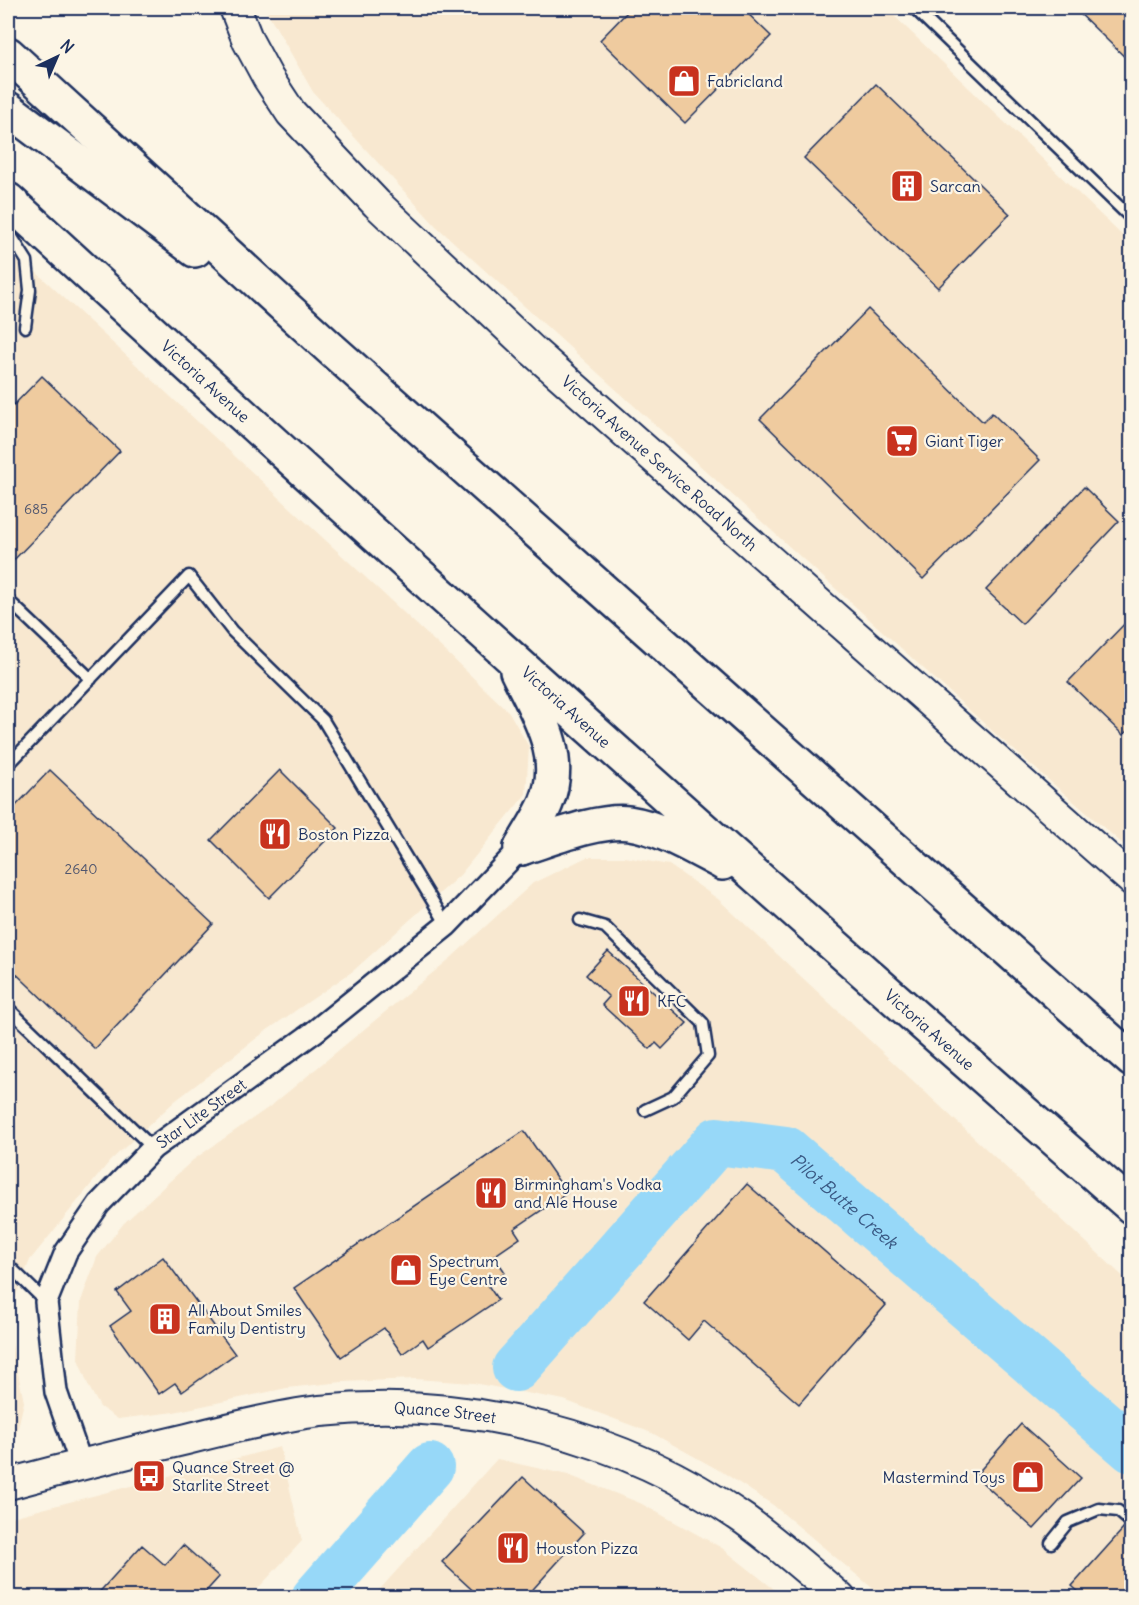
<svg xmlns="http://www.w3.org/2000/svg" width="1139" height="1605" viewBox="0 0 1139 1605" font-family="Delius,sans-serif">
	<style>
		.built { fill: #f8e8d0 }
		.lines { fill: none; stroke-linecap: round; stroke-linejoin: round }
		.river { stroke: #97d8f8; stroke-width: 48 }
		.building { fill: #efcb9f; stroke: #1b2f5e; stroke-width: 1.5 }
		.lane-casing { stroke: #1b2f5e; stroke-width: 15 }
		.street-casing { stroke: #1b2f5e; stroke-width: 26 }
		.secondary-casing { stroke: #1b2f5e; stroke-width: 34 }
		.highway-casing { stroke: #1b2f5e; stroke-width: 38 }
		.lane { stroke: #fcf5e5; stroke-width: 10 }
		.street { stroke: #fcf5e5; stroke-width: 21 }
		.secondary { stroke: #fcf5e5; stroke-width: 30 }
		.highway { stroke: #fcf5e5; stroke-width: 33 }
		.labels { text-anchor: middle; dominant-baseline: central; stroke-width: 4.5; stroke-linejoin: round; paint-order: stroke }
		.number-label { font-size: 14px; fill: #50566e }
		.poi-label { font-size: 16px; fill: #1b2f5e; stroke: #fcf5e5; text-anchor: start }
		.street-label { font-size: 16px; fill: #1b2f5e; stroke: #fcf5e5 }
		.water-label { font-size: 18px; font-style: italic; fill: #3a5984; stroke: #fcf5e5 }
	</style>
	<rect width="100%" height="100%" fill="#fcf5e5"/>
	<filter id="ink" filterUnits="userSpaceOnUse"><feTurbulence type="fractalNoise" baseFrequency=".0167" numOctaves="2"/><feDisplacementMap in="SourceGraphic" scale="12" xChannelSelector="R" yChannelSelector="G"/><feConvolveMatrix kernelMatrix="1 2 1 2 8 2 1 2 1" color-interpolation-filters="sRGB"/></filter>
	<g filter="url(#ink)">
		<!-- built -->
		<path class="built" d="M265 8H886L1131 244V851L1000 738 436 226 313 92Z
			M8 246 444 650 509 712 529 747 526 794 460 875 353 971 266 1031 175 1101 110 1161 30 1260 8 1315Z
			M587 857H625L669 865 718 899 1131 1284V1597H883L773 1505 724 1473 652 1433 564 1400 473 1383 415 1379 342 1382 287 1388 174 1412 118 1419 100 1407 89 1387 78 1359 81 1301 97 1257 124 1223 193 1160 272 1105 452 957 533 883Z
			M8 1326 24 1402 16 1436 8 1442Z
			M280 1447 302 1541 250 1597 8 1598V1518Z
			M497 1459 568 1475 640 1503 722 1548 784 1597 372 1598Z"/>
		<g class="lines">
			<!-- river -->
			<g class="river">
				<path id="s1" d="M516 1368 717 1141 786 1150 1132 1449"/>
				<path d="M315 1598 430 1467"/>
			</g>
		</g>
		<!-- building -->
		<path class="building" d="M631 8H742L771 36 685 123 600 40Z
			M997 8H1010L1003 14Z
			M1074 8H1132V64Z
			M876 84 1010 214 938 288 804 158Z
			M868 309 983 422 992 413 1040 460 923 579 760 419Z
			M42 376 120 451 8 566V411Z
			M1084 487 1119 521 1022 624 986 590Z
			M1132 616V726L1123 735 1068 682Z
			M50 770 213 924 95 1049 8 966V814Z
			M280 770 338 828 269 898 211 840Z
			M608 951 687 1023 662 1049 656 1043 650 1049 602 1005 609 997 586 975Z
			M524 1131 567 1193 514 1229 520 1238 494 1256 505 1272 487 1284 498 1300 428 1347 423 1339 402 1354 384 1328 341 1357 294 1288Z
			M747 1184 886 1305 799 1404 704 1321 688 1340 644 1301Z
			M163 1257 235 1354 182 1392 175 1383 159 1394 110 1326 131 1311 117 1292Z
			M1021 1424 1081 1478 1034 1529 975 1476Z
			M523 1477 584 1533 525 1598H481L442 1562Z
			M1124 1528 1132 1534V1598H1078L1081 1594 1072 1586Z
			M142 1545 165 1565 183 1545 219 1577 200 1598H94Z"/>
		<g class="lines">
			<!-- lane casing -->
			<g class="lane-casing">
				<path id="lane" d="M914 8 1132 219
					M8 231 27 261 30 290 25 327
					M8 600 91 679
					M8 765 189 576 232 631 323 720 447 925
					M580 920 605 927 703 1023 708 1056 673 1097 645 1110
					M8 1008 153 1148
					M8 1265 46 1302
					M1051 1543 1068 1522 1099 1509 1118 1511 1132 1523"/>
			</g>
			<!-- street casing -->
			<g class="street-casing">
				<g id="street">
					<path id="s2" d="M81 1464 56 1392 46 1302 66 1252 99 1204 153 1148 314 1032 447 925 521 848"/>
				</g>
			</g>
			<!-- secondary casing -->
			<g class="secondary-casing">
				<g id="secondary">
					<path id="s3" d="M235 8 248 41 268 78 291 113 377 204 533 351 1132 880"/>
					<path id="s4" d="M8 1484C67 1468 127 1453 187 1439 230 1428 278 1416 320 1411 470 1396 622 1434 745 1520 778 1544 809 1571 840 1598"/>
				</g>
			</g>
			<!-- highway casing -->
			<g class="highway-casing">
				<g id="highway">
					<path d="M8 54 330 348 1132 1060"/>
					<path d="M8 109 195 250"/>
					<path id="s5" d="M8 200C378 541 753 876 1132 1207"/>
					<path d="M517 671C537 712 566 756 546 803 540 818 529 833 521 848"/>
					<path d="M521 848C550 839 599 819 629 823 662 828 694 848 723 863"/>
				</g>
			</g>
			<!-- lane -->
			<use href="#lane" class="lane"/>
			<!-- street -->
			<use href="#street" class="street"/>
			<!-- secondary -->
			<use href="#secondary" class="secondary"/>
			<!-- highway -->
			<use href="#highway" class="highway"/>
		</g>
	</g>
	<!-- icons -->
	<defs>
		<g id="shop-square" transform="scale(1.725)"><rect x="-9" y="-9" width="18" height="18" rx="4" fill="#c8321e" stroke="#fcf5e5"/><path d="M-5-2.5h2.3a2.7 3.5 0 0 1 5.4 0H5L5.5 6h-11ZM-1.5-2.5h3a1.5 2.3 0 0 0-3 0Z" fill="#fff"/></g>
		<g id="building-square" transform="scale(1.725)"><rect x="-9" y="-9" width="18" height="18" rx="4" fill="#c8321e" stroke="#fcf5e5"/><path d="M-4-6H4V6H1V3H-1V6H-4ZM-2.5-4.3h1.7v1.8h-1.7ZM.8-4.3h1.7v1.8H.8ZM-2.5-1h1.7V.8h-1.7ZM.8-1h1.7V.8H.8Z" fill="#fff"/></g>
		<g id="supermarket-square" transform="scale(1.725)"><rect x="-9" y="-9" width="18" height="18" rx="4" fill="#c8321e" stroke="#fcf5e5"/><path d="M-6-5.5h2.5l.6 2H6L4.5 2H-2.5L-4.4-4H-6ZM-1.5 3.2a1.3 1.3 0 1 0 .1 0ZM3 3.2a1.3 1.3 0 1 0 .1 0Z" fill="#fff"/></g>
		<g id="restaurant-square" transform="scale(1.725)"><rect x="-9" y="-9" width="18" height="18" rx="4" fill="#c8321e" stroke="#fcf5e5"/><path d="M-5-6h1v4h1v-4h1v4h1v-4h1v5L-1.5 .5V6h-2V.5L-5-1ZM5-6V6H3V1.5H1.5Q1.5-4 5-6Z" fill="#fff"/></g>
		<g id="bus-square" transform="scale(1.725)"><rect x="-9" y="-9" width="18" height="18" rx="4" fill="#c8321e" stroke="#fcf5e5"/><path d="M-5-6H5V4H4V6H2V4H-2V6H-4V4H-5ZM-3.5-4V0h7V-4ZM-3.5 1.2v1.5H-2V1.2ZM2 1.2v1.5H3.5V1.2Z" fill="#fff"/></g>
	</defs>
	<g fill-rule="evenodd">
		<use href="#shop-square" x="684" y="81"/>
		<use href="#building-square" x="907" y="186"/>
		<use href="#supermarket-square" x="902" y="441"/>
		<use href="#restaurant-square" x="275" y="834"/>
		<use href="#restaurant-square" x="634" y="1001"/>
		<use href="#restaurant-square" x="491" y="1193"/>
		<use href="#shop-square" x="406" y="1270"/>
		<use href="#building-square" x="165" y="1319"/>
		<use href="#bus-square" x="149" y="1476"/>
		<use href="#shop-square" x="1028" y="1477"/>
		<use href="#restaurant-square" x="513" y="1548"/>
	</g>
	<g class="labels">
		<!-- number labels -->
		<g class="number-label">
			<text x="36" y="509">685</text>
			<text x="81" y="869">2640</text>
		</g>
		<!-- poi labels -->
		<g class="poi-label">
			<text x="707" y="81">Fabricland</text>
			<text x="930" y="186">Sarcan</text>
			<text x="925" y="441">Giant Tiger</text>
			<text x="298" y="834">Boston Pizza</text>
			<text x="657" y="1001">KFC</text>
			<text x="514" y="1184">Birmingham's Vodka<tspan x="514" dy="18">and Ale House</tspan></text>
			<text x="429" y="1261">Spectrum<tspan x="429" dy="18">Eye Centre</tspan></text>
			<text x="188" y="1310">All About Smiles<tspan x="188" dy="18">Family Dentistry</tspan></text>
			<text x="172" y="1467">Quance Street @<tspan x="172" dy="18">Starlite Street</tspan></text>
			<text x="1005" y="1477" text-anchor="end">Mastermind Toys</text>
			<text x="536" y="1548">Houston Pizza</text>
		</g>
		<!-- street labels -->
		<g class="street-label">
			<text stroke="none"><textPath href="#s5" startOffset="268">Victoria Avenue</textPath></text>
			<text stroke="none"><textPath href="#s3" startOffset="628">Victoria Avenue Service Road North</textPath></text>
			<text stroke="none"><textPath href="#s5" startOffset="754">Victoria Avenue</textPath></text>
			<text stroke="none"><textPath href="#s5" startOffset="1240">Victoria Avenue</textPath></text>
			<text stroke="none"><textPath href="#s2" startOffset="416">Star Lite Street</textPath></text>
			<text stroke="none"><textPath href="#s4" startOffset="446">Quance Street</textPath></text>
		</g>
		<!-- water labels -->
		<g class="water-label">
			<text stroke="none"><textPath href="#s1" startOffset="450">Pilot Butte Creek</textPath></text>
		</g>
	</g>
	<!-- margin -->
	<rect width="1139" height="1605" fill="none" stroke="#fcf5e5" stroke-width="30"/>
	<rect x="15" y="15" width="1109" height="1575" fill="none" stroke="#1b2f5e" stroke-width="2" filter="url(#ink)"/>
	<!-- north arrow -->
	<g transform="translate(57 57) rotate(44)" stroke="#fcf5e5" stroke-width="4.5" paint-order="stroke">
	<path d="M0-4.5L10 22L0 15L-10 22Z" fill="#1b2f5e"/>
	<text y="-9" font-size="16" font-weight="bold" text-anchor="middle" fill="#1b2f5e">N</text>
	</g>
</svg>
